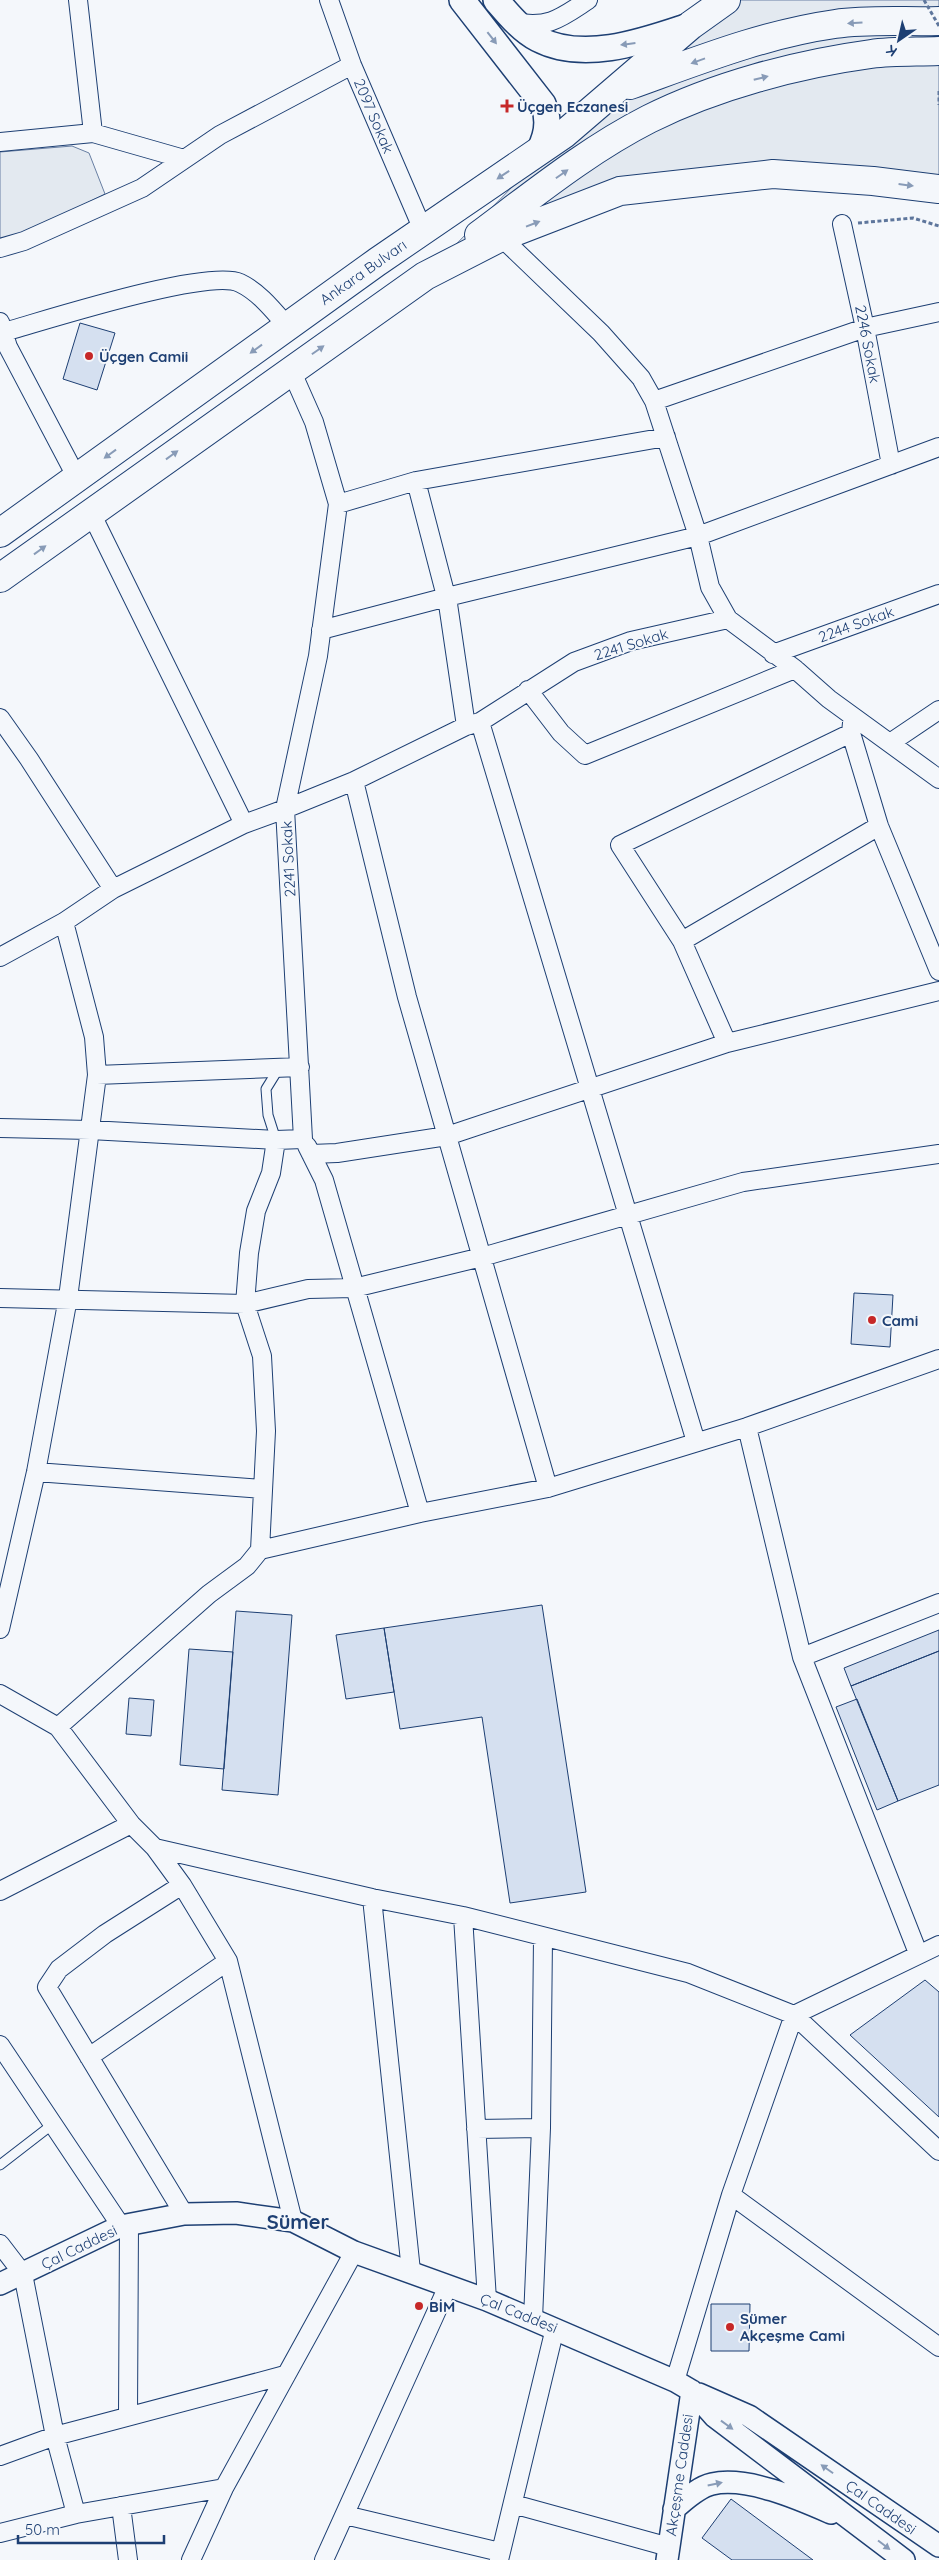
<svg xmlns="http://www.w3.org/2000/svg" width="939" height="2560" viewBox="0 0 939 2560" font-family="Quicksand,sans-serif">
	<style>
		.green { fill: #e3e9f0; stroke: #687fa3 }
		.building { fill: #d5e0f0; stroke: #1d3f73 }
		.lines { fill: none; stroke-linecap: round; stroke-linejoin: round }
		.service-casing { stroke: #1d3f73; stroke-width: 11 }
		.minor-casing { stroke: #1d3f73; stroke-width: 20 }
		.tertiary-casing { stroke: #1d3f73; stroke-width: 24 }
		.secondary-casing { stroke: #1d3f73; stroke-width: 28 }
		.primary-casing { stroke: #1d3f73; stroke-width: 30 }
		.path { stroke: #5e769c; stroke-width: 3; stroke-dasharray: 4 2.5; stroke-linecap: butt }
		.service { stroke: #f4f7fb; stroke-width: 9 }
		.minor { stroke: #f4f7fb; stroke-width: 18 }
		.tertiary { stroke: #f4f7fb; stroke-width: 21 }
		.secondary { stroke: #f4f7fb; stroke-width: 25 }
		.primary { stroke: #f4f7fb; stroke-width: 28 }
		.path-bridge { stroke: #5e769c; stroke-width: 3; stroke-dasharray: 4 2.5; stroke-linecap: butt }
		.oneway { fill: #889bb7 }
		.poi-dot { fill: #c62828; stroke: #f4f7fb; stroke-width: 2 }
		.labels { text-anchor: middle; dominant-baseline: central; stroke-width: 4; stroke-linejoin: round; paint-order: stroke }
		.poi-label { font-size: 15px; font-weight: bold; fill: #1d3f73; stroke: #f4f7fb; text-anchor: start }
		.street-label { font-size: 15px; fill: #1d3f73; stroke: #f4f7fb }
		.district-label { font-size: 20px; font-weight: bold; fill: #1d3f73; stroke: #f4f7fb }
	</style>
	<rect width="100%" height="100%" fill="#f4f7fb"/>
	<!-- green -->
	<path class="green" d="M726 0H939V189L873 181 620 191 425 276 564 134Z
		M72 146 89 153 105 194 41 226 0 240V152Z"/>
	<!-- building -->
	<path class="building" d="M80 323 115 333 97 390 63 379Z
		M854 1293 893 1295 890 1347 851 1344Z
		M542 1605 586 1892 510 1903 482 1717 400 1729 384 1628Z
		M236 1611 292 1615 278 1795 222 1790Z
		M384 1628 394 1692 346 1699 336 1635Z
		M939 1630V1651L851 1686 844 1668Z
		M189 1649 233 1652 224 1769 180 1765Z
		M939 1651V1785L898 1801 851 1686Z
		M129 1698 154 1700 151 1736 126 1734Z
		M857 1699 898 1801 877 1810 836 1707Z
		M925 1980 939 1992V2117L850 2035Z
		M711 2304H750L749 2351H711Z
		M731 2499 813 2560H732L702 2538Z"/>
	<g class="lines">
		<!-- service casing -->
		<g class="service-casing">
			<path id="service" d="M276 1140 268 1115 266 1089 279 1068
				M0 2165 53 2124"/>
		</g>
		<!-- minor casing -->
		<g class="minor-casing">
			<path id="minor" d="M329 0 352 65 423 230
				M515 22C549 29 562 17 588 0
				M93 133 184 159
				M0 142 93 133 78 0
				M842 224 865 328 891 465
				M501 237 601 333 641 378 654 401 698 536 710 587 728 619
				M0 248 24 241 142 188 220 135 352 65
				M0 322 8 347 77 478
				M4 332C44 321 208 268 240 283 259 292 273 310 287 326
				M654 401 865 328 939 312
				M416 481 448 604 466 726
				M338 504 416 481 666 437
				M91 513 244 824
				M321 630 447 597 698 536 939 447
				M773 654 939 594
				M528 690 561 733 585 755 795 669
				M0 718 29 759 113 889
				M480 722 696 1442
				M852 723 851 733 879 826 939 971
				M890 743 939 710
				M939 779 829 699 795 669 728 619 631 641 574 662 480 722 466 726 354 781 285 809 303 1139 276 1140 271 1173 256 1211 249 1253 245 1304 308 1289 354 1288 482 1257 743 1182 939 1154
				M354 781 407 997 548 1488
				M682 941 879 826
				M0 957 64 922 113 889 244 824 285 809 318 656 338 504 314 422 291 370
				M727 1043 939 991
				M97 1075 300 1067
				M0 1128 90 1130 276 1140
				M307 1146 324 1180 420 1513
				M311 1154 337 1153 447 1136 727 1043 682 941 620 845 851 733
				M0 1298 245 1304 262 1356 266 1431 260 1550 247 1566 209 1594 58 1727
				M747 1427 802 1657 918 1953
				M36 1472 263 1489
				M260 1550 420 1513 548 1488 747 1427 939 1359
				M0 1629 36 1472 68 1298 97 1075 94 1037 64 922
				M802 1657 939 1603
				M0 1694 58 1727 131 1824 155 1848 182 1885 228 1961 293 2221
				M155 1848 372 1898 463 1916 688 1973 794 2015 939 2151
				M182 1885 105 1934 59 1969 47 1987 184 2214
				M0 1891 131 1824
				M372 1898 411 2271
				M463 1916 487 2300
				M0 2045 121 2226
				M89 2057 228 1961
				M476 2129 541 2128
				M731 2195 939 2347
				M0 2244 23 2274 55 2436 76 2514
				M533 2319 541 2128 543 1938
				M675 2381 731 2195 794 2015 939 1945
				M128 2416 129 2224
				M0 2456 55 2436 285 2375
				M513 2504 669 2547
				M121 2506 128 2560
				M345 2515 500 2552
				M0 2533 76 2514 224 2488
				M191 2560 224 2488 354 2252
				M324 2560 448 2286
				M499 2560 555 2328"/>
		</g>
		<!-- tertiary casing -->
		<g class="tertiary-casing">
			<path id="tertiary" d="M0 2284 121 2226 184 2214 236 2213 293 2221 354 2252 487 2300 675 2381 692 2391 715 2417 904 2560
				M699 2394 749 2416 939 2546
				M674 2509C685 2500 698 2487 712 2484 747 2476 799 2499 831 2513
				M667 2560 692 2391"/>
		</g>
		<!-- secondary casing -->
		<g class="secondary-casing">
			<path id="secondary" d="M462 0 543 104C550 120 547 136 539 151
				M496 0C509 15 521 30 538 39 584 63 644 41 689 26"/>
		</g>
		<!-- primary casing -->
		<g class="primary-casing">
			<path id="primary" d="M630 85C697 61 764 34 835 24 870 19 905 22 939 21
				M479 235C534 194 588 150 649 119 715 86 797 64 871 54 893 51 916 52 939 51
				M0 533 377 262 564 134 691 25 726 0
				M0 578 425 276 501 237 620 191 773 174 873 181 939 189"/>
		</g>
		<!-- path -->
		<path class="path" d="M939 91V105
			M858 223 913 218 939 226"/>
		<!-- service -->
		<use href="#service" class="service"/>
		<!-- minor -->
		<use href="#minor" class="minor"/>
		<!-- tertiary -->
		<use href="#tertiary" class="tertiary"/>
		<!-- secondary -->
		<use href="#secondary" class="secondary"/>
		<!-- primary -->
		<use href="#primary" class="primary"/>
		<!-- path-bridge -->
		<path class="path-bridge" d="M924 0 939 26"/>
	</g>
	<!-- one-way arrows -->
	<defs><path id="oneway-solid" d="M-6-.8H1V-3.2L6.5 0L1 3.2V.8H-6Z" transform="scale(1.25)"/></defs>
	<g class="oneway">
		<use href="#oneway-solid" transform="translate(855 23) rotate(176)"/>
		<use href="#oneway-solid" transform="translate(492 38) rotate(52)"/>
		<use href="#oneway-solid" transform="translate(628 44) rotate(173)"/>
		<use href="#oneway-solid" transform="translate(698 61) rotate(160)"/>
		<use href="#oneway-solid" transform="translate(761 78) rotate(-14)"/>
		<use href="#oneway-solid" transform="translate(562 174) rotate(-35)"/>
		<use href="#oneway-solid" transform="translate(503 175) rotate(146)"/>
		<use href="#oneway-solid" transform="translate(906 185) rotate(7)"/>
		<use href="#oneway-solid" transform="translate(533 224) rotate(-21)"/>
		<use href="#oneway-solid" transform="translate(256 349) rotate(144)"/>
		<use href="#oneway-solid" transform="translate(318 350) rotate(-35)"/>
		<use href="#oneway-solid" transform="translate(110 454) rotate(144)"/>
		<use href="#oneway-solid" transform="translate(172 455) rotate(-36)"/>
		<use href="#oneway-solid" transform="translate(40 550) rotate(-36)"/>
		<use href="#oneway-solid" transform="translate(727 2425) rotate(36)"/>
		<use href="#oneway-solid" transform="translate(827 2469) rotate(-145)"/>
		<use href="#oneway-solid" transform="translate(715 2484) rotate(-12)"/>
		<use href="#oneway-solid" transform="translate(884 2545) rotate(37)"/>
	</g>
	<!-- markers -->
	<g class="poi-dot">
		<path d="M504.5 98.5h5v5h5v5h-5v5h-5v-5h-5v-5h5z"/>
		<circle cx="89" cy="356" r="5"/>
		<circle cx="872" cy="1320" r="5"/>
		<circle cx="419" cy="2306" r="5"/>
		<circle cx="730" cy="2327" r="5"/>
	</g>
	<g class="labels">
		<!-- poi labels -->
		<g class="poi-label">
			<text x="517" y="106">Üçgen Eczanesi</text>
			<text x="99" y="356">Üçgen Camii</text>
			<text x="882" y="1320">Cami</text>
			<text x="429" y="2306">BİM</text>
			<text x="740" y="2318">Sümer<tspan x="740" dy="17">Akçeşme Cami</tspan></text>
		</g>
		<!-- street labels -->
		<g class="street-label">
			<text transform="translate(374 116) rotate(67)">2097 Sokak</text>
			<text transform="translate(363 272) rotate(-35)">Ankara Bulvarı</text>
			<text transform="translate(868 344) rotate(79)">2246 Sokak</text>
			<text transform="translate(856 624) rotate(-20)">2244 Sokak</text>
			<text transform="translate(631 644) rotate(-17)">2241 Sokak</text>
			<text transform="translate(288 859) rotate(-93)">2241 Sokak</text>
			<text transform="translate(79 2247) rotate(-26)">Çal Caddesi</text>
			<text transform="translate(519 2313) rotate(22)">Çal Caddesi</text>
			<text transform="translate(679 2475) rotate(-82)">Akçeşme Caddesi</text>
			<text transform="translate(881 2507) rotate(35)">Çal Caddesi</text>
		</g>
		<!-- district labels -->
		<g class="district-label">
			<text x="298" y="2221">Sümer</text>
		</g>
	</g>
	<!-- north arrow -->
	<g transform="translate(899 40) rotate(214)" stroke="#f4f7fb" stroke-width="4" paint-order="stroke">
	<path d="M0-4L9 19L0 12L-9 19Z" fill="#1d3f73"/>
	<text y="-8" font-size="14" font-weight="bold" text-anchor="middle" fill="#1d3f73">K</text>
	</g>
	<!-- scale -->
	<path d="M18 2535v8h146v-8" fill="none" stroke="#1d3f73" stroke-width="2.5"/>
	<text x="25" y="2535" font-size="15" fill="#1d3f73" stroke="#f4f7fb" stroke-width="4" paint-order="stroke">50 m</text>
</svg>
